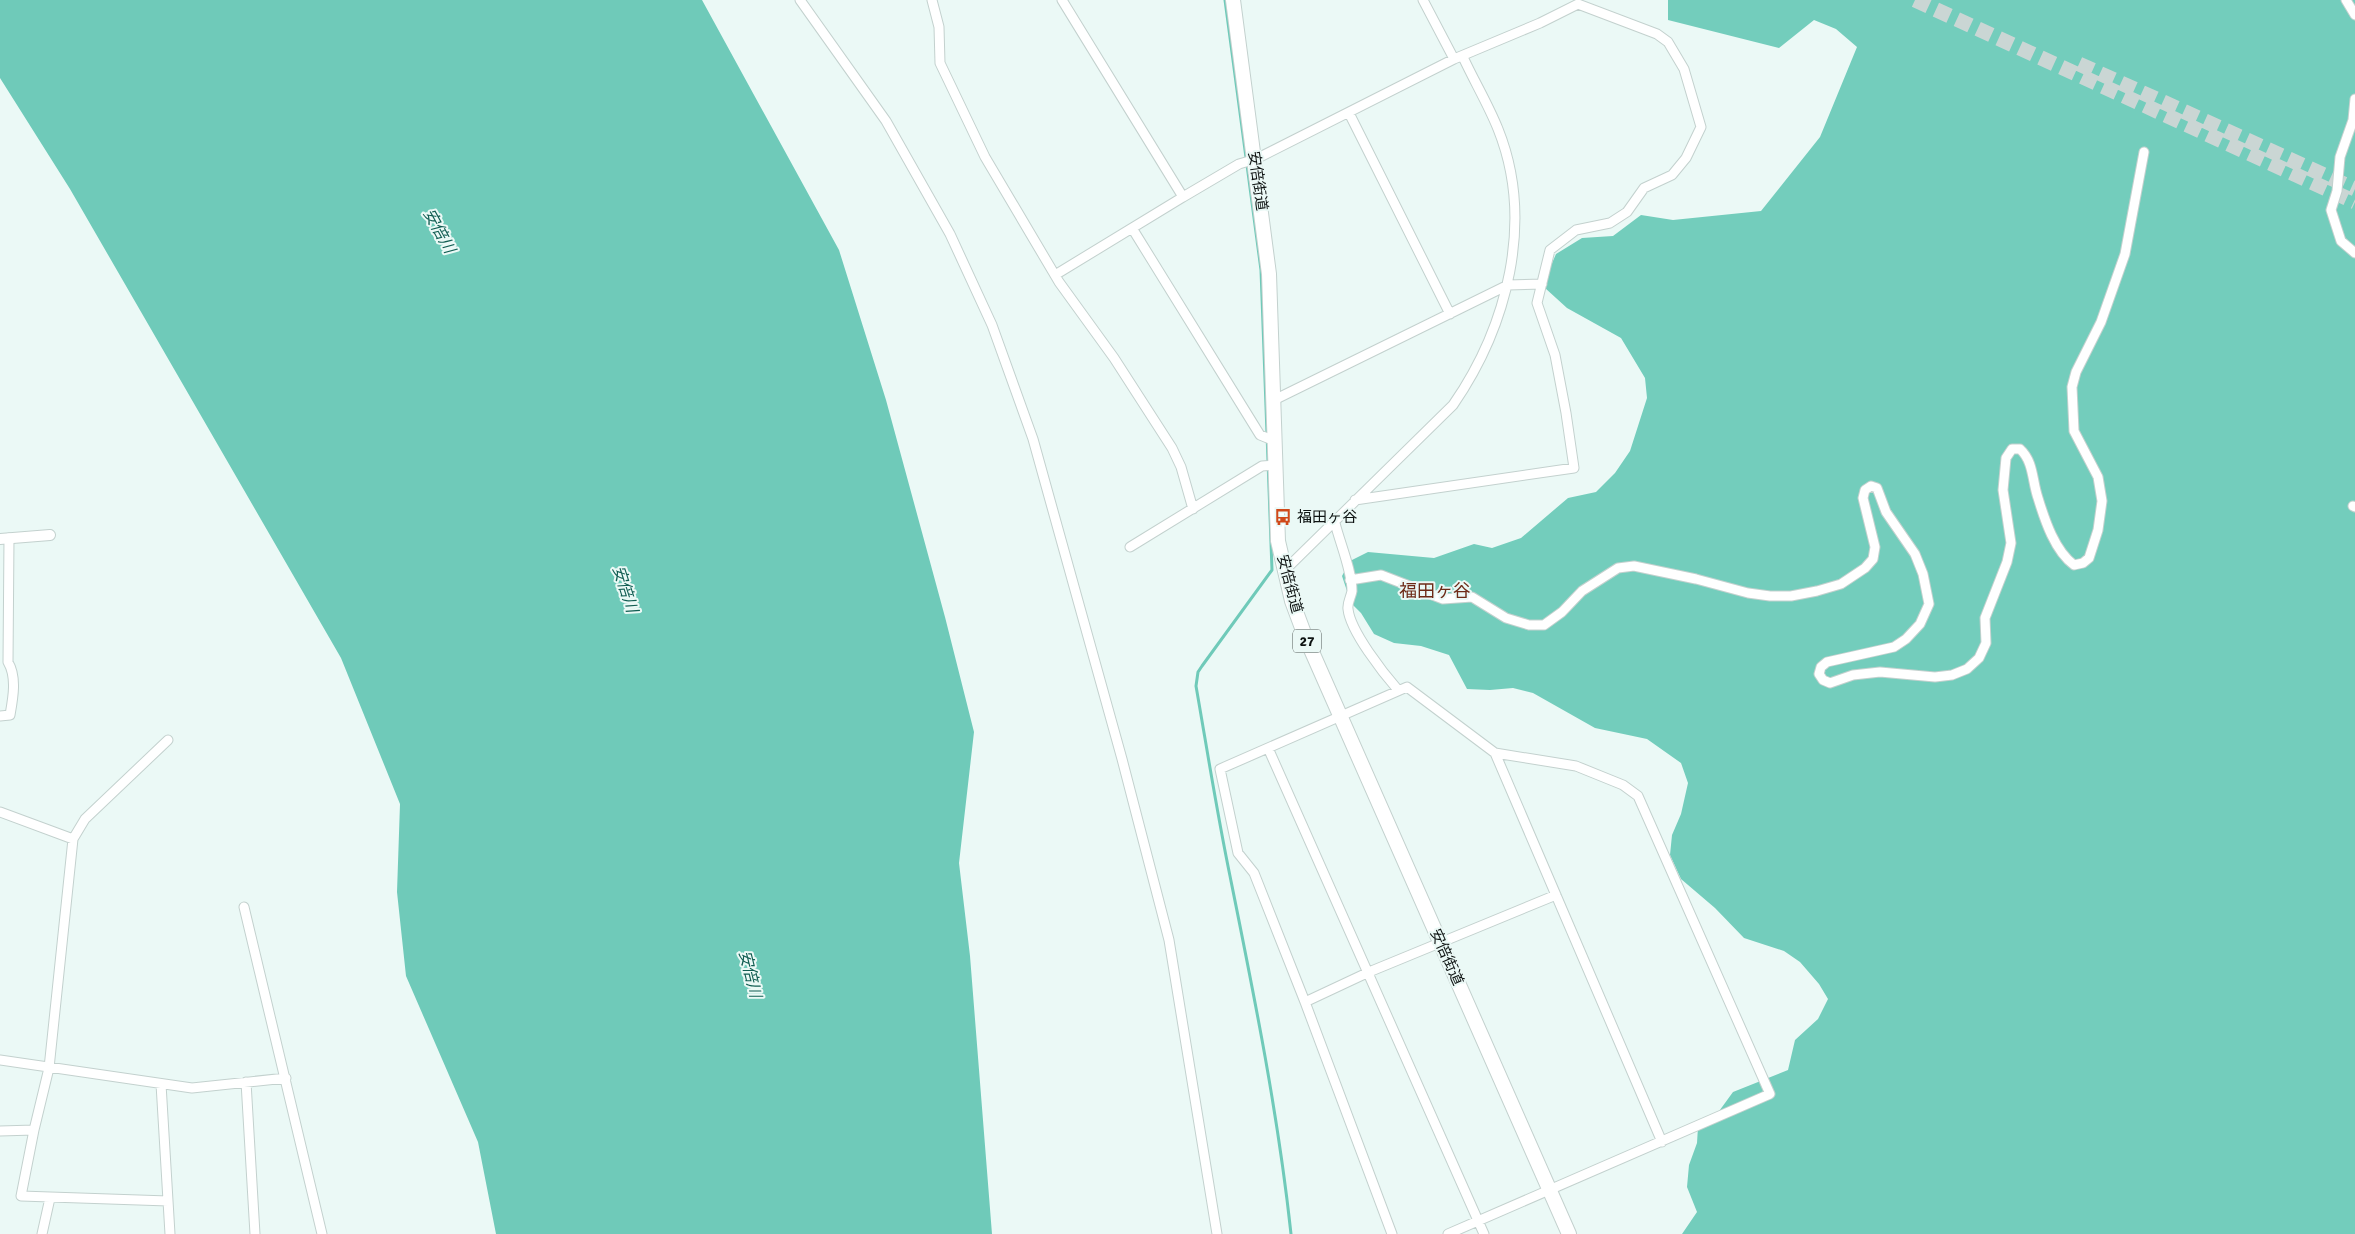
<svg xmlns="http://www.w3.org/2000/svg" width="2355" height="1234" viewBox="0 0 2355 1234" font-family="Signika,'Noto Sans JP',sans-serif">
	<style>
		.forest { fill: #73cdbc }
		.water { fill: #6fcab9 }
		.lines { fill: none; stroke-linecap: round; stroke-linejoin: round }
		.stream { stroke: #6fcab9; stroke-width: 3 }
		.motorway-tunnel { stroke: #cad6d4; stroke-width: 15; stroke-dasharray: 15 8; stroke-linecap: butt }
		.minor-casing { stroke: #c3d1ce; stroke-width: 11 }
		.tertiary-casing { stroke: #c3d1ce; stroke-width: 12 }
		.primary-casing { stroke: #c3d1ce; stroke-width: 16 }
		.minor { stroke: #fff; stroke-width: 9 }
		.tertiary { stroke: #fff; stroke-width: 10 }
		.primary { stroke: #fff; stroke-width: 14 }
		.labels { text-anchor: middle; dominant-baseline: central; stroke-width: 4; stroke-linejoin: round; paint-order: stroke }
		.shield { fill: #ebf9f6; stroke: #505856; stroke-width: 1 }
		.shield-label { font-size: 14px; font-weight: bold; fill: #0e1312 }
		.street-label { font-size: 15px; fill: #0e1312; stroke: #ebf9f6 }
		.poi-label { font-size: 15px; fill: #0e1312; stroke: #ebf9f6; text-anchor: start }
		.water-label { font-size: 16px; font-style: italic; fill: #115d52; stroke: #ebf9f6 }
		.quarter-label { font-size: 18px; fill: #6d2b17; stroke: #ebf9f6 }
	</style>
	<rect width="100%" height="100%" fill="#ebf9f6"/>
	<!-- forest -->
	<path class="forest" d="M1668 0H2355V1234H1682L1697 1212 1687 1187 1689 1165 1697 1143 1698 1127 1717 1114 1733 1092 1788 1070 1795 1040 1818 1019 1828 999 1819 984 1800 962 1784 951 1744 938 1715 908 1681 879 1670 855 1672 835 1681 814 1688 783 1681 763 1647 739 1595 728 1533 693 1513 688 1490 690 1467 689 1449 655 1421 646 1394 643 1374 634 1361 613 1351 603 1342 576 1350 561 1368 552 1434 558 1474 544 1492 548 1521 538 1568 498 1596 492 1615 473 1630 451 1647 398 1645 378 1621 338 1567 308 1545 288 1549 270 1556 254 1582 238 1613 236 1641 215 1673 220 1761 211 1820 137 1857 47 1836 29 1814 20 1779 48 1668 20Z"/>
	<!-- water -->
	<path class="water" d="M0 0H702L839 250 886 400 945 617 974 732 959 863 970 956 992 1234H496L478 1142 406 976 397 892 400 804 341 658 70 189 0 78Z"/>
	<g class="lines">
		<!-- stream -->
		<path class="stream" d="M1225 0 1261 270 1272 570 1202 666 1198 672 1196 686C1207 749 1217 813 1230 876 1254 995 1278 1113 1291 1234"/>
		<!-- motorway-tunnel -->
		<path class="motorway-tunnel" d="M1915 0 2355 202
			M2079 64 2355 189"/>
		<!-- minor casing -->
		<g class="minor-casing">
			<path id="minor" d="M800 0 886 121 950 234 992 325 1033 439 1122 759 1169 940 1217 1234
				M932 0 939 27 940 63 985 157 1059 282 1114 358 1172 448 1181 467 1193 509
				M1062 0 1183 197 1239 164 1256 159 1454 59 1540 23 1578 4 1657 34 1668 42 1684 69 1701 127 1686 158 1672 175 1644 188 1627 212 1610 223 1576 230 1550 250 1537 303 1555 355 1566 413 1574 468 1355 500
				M1423 0 1454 59
				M2346 0 2355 15
				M2355 99 2353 120 2340 157 2337 191 2331 210 2341 241 2355 253
				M1349 113 1450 314
				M1132 228 1260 435 1275 441
				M1055 275 1183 197
				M1274 400 1508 285 1542 284
				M2353 506 2355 507
				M1335 523C1340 543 1352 571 1352 591 1351 597 1347 603 1348 609 1350 631 1384 674 1398 690
				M1130 547 1262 466 1276 465
				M1285 570 1453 405C1507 327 1535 221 1498 129 1488 104 1474 81 1463 57
				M1350 580 1381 575 1443 599 1472 597 1506 618 1529 625H1544L1562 612 1582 591 1618 568 1634 566 1696 579 1748 593 1770 596H1791L1817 591 1841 584 1865 568 1873 559 1875 547 1863 498 1865 490 1871 486 1877 488 1886 512 1915 554 1923 574 1929 604 1920 624 1906 639 1894 647 1827 662 1821 667 1819 674 1823 680 1830 683 1853 675 1880 672 1935 677 1952 675 1967 669 1979 658 1986 643 1985 618 2007 562 2011 543 2003 490 2006 458 2012 449H2020C2034 462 2032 481 2038 498 2045 521 2055 551 2074 565L2083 563 2089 558 2098 530 2102 501 2098 477 2074 431 2072 387 2076 372 2101 322 2125 254 2144 152
				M0 716 10 715C13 698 17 677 8 662L9 538
				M1268 748 1484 1234
				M1495 753 1662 1142
				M0 812 73 839
				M244 907 322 1234
				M1305 1002 1369 972 1556 895
				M0 1060 192 1088 286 1078
				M246 1082 255 1234
				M161 1084 170 1234
				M0 1131 34 1130
				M168 1201 21 1196 34 1130 49 1068 73 839 85 819 168 740
				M42 1234 50 1198
				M1392 1234 1305 1002 1254 873 1238 853 1220 769 1407 687 1495 753 1576 766 1623 785 1638 796 1770 1094 1448 1234"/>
		</g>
		<!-- tertiary casing -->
		<g class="tertiary-casing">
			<path id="tertiary" d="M0 539 50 535"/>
		</g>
		<!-- primary casing -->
		<g class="primary-casing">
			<path id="primary" d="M1233 0 1269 274 1278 541 1292 601 1305 636 1569 1234"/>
		</g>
		<!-- minor -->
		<use href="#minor" class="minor"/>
		<!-- tertiary -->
		<use href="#tertiary" class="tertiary"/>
		<!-- primary -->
		<use href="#primary" class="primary"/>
	</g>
	<!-- icons -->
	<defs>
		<g id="bus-bare" transform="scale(1.35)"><path d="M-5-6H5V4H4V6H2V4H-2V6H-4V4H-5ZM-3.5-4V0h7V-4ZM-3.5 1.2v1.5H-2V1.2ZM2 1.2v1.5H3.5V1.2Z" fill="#d0491a" stroke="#ebf9f6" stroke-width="2.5" paint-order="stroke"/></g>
	</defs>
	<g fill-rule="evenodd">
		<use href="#bus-bare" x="1283" y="517"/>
	</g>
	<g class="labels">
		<!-- shield labels -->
		<rect class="shield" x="1293" y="629.5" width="28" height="23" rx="4"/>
		<g class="shield-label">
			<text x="1307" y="641">27</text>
		</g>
		<!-- street labels -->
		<g class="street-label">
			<text transform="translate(1258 181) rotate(82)">安倍街道</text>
			<text transform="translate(1290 584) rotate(75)">安倍街道</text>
			<text transform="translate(1447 957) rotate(66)">安倍街道</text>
		</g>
		<!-- poi labels -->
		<g class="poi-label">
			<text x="1297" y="517">福田ヶ谷</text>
		</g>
		<!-- water labels -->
		<g class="water-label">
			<text transform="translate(439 231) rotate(61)">安倍川</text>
			<text transform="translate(625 589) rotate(72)">安倍川</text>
			<text transform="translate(750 974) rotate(76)">安倍川</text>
		</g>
		<!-- quarter labels -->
		<g class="quarter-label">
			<text x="1435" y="591">福田ヶ谷</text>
		</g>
	</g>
</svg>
